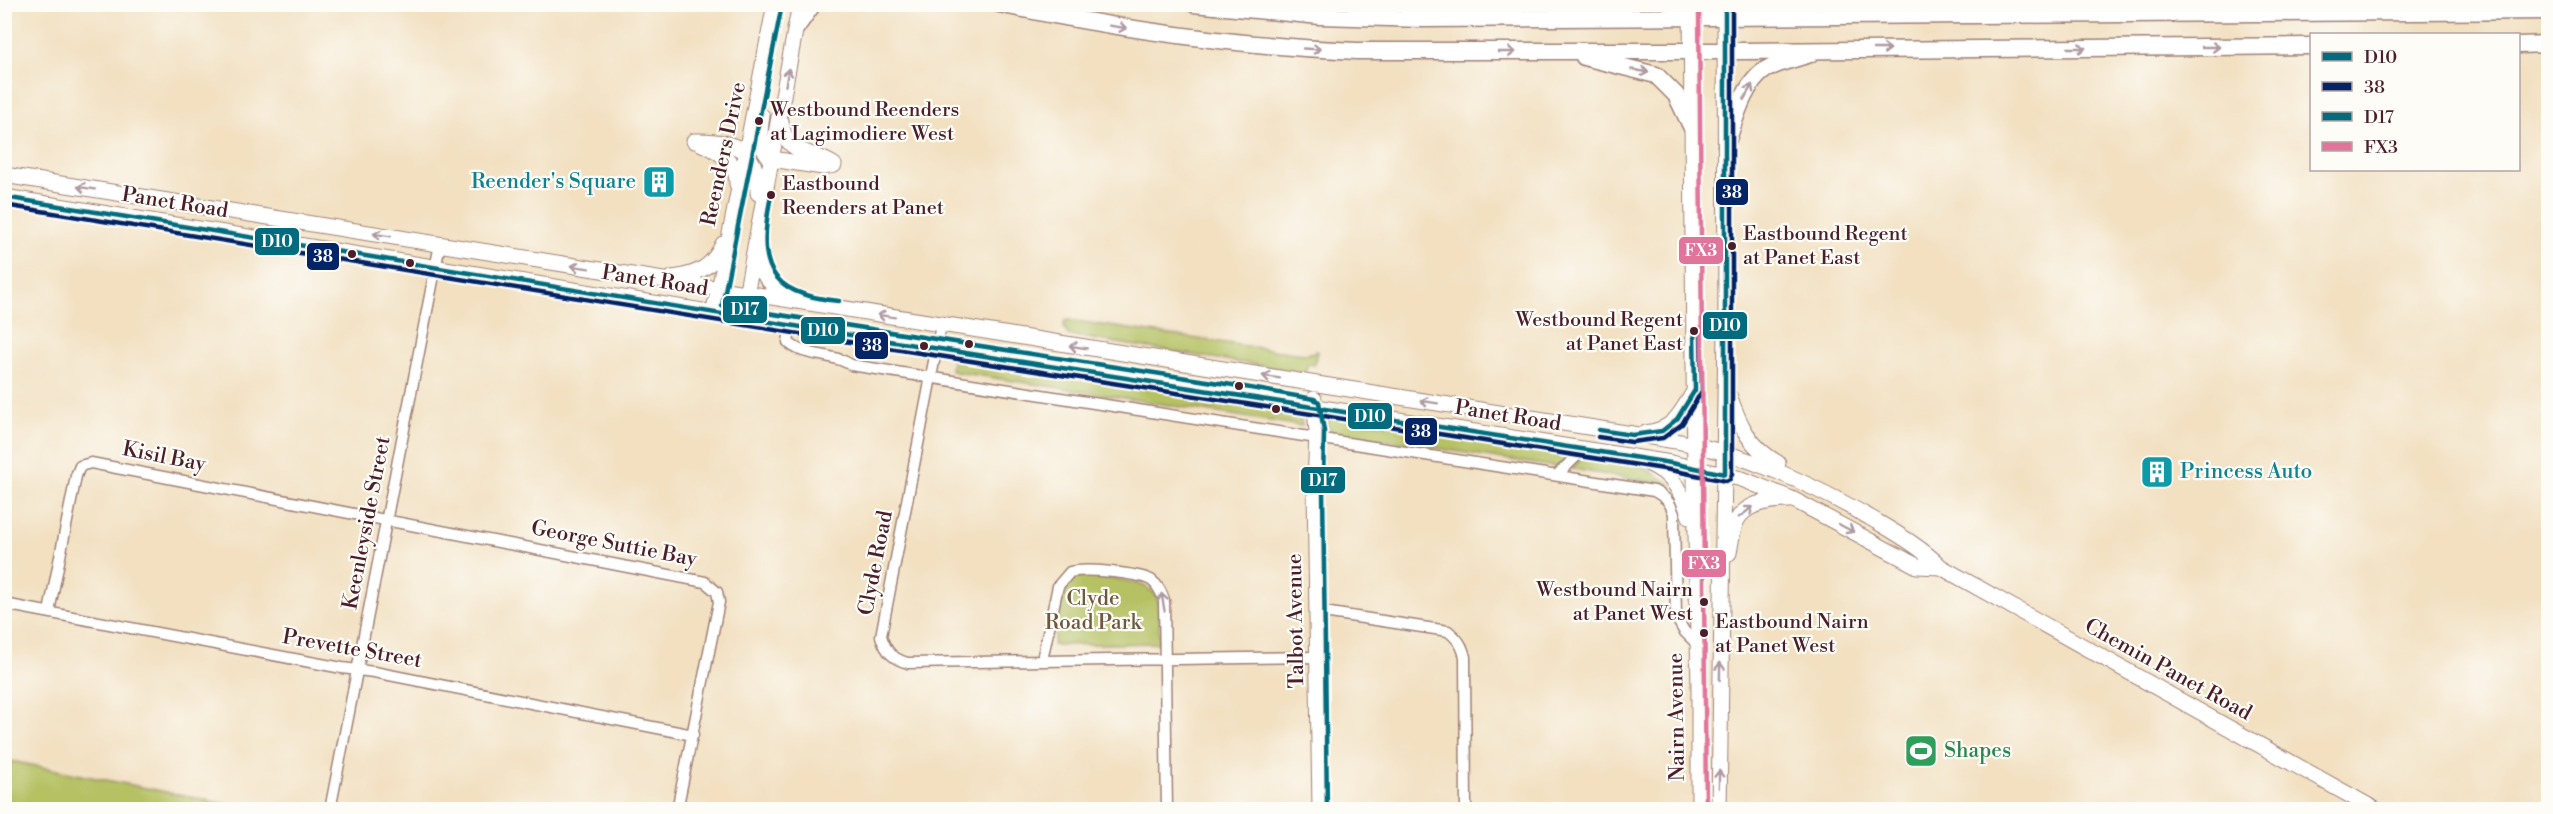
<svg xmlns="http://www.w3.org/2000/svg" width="2553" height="814" viewBox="0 0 2553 814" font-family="'Libre Bodoni',serif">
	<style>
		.green { fill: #b5c163; stroke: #807047; stroke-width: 1.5 }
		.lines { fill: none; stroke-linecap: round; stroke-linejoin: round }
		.street-casing { stroke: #9e8076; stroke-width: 13 }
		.secondary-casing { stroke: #9e8076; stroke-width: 17 }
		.primary-casing { stroke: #9e8076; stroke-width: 19 }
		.street { stroke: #fff; stroke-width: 10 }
		.secondary { stroke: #fff; stroke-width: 15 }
		.primary { stroke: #fff; stroke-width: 16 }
		.bus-1-casing { stroke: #fdfcf7; stroke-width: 9 }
		.bus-2-casing { stroke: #fdfcf7; stroke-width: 9 }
		.bus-3-casing { stroke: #fdfcf7; stroke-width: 9 }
		.bus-4-casing { stroke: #fdfcf7; stroke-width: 9 }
		.bus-1 { stroke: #026c7e; stroke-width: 4.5 }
		.bus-2 { stroke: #052465; stroke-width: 4.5 }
		.bus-3 { stroke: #026c7e; stroke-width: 4.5 }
		.bus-4 { stroke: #e1749a; stroke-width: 4.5 }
		.oneway { stroke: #ae9aa0 }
		.bus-dot { fill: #4a1f2b; stroke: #fdfcf7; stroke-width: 2 }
		.labels { text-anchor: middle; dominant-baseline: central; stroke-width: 4.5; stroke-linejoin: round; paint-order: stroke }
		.bus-label { font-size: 20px; fill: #4a1f2b; stroke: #fdfcf7; text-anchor: start }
		.street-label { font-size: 21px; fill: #4a1f2b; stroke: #fdfcf7 }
		.culture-label { font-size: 21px; fill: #0d838f; stroke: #fdfcf7; text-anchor: end }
		.park-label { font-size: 21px; fill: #6f583f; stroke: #fdfcf7 }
		.leisure-label { font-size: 21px; fill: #27864d; stroke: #fdfcf7; text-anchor: start }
		.line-badge { stroke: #fdfcf7; stroke-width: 2 }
		.badge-label { font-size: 16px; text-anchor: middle; font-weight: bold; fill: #fff }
	</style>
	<rect width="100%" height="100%" fill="#fdfcf7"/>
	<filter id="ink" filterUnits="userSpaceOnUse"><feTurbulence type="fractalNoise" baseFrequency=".0167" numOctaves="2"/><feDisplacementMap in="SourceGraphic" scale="12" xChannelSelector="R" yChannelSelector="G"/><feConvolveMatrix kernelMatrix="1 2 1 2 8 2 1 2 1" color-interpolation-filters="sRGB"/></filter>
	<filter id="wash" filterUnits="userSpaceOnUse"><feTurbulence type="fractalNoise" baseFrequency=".008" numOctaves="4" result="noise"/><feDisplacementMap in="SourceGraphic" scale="24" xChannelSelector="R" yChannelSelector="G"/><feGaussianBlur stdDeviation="1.35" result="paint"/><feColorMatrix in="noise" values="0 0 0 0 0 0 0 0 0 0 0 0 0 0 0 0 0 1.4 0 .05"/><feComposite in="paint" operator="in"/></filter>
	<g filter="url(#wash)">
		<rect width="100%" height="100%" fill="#f2e0c1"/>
		<!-- green -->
		<path class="green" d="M1068 320 1294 353 1307 354 1317 351 1314 365 1307 364 1306 371 1300 372 1068 335 1064 326 1065 321Z
			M953 355 1295 410 1300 414 1302 426 951 371Z
			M1332 416 1571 454 1560 466 1555 467 1333 432 1327 425 1328 420Z
			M1588 456 1639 464 1672 485 1668 488 1652 482 1572 469 1580 459Z
			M1083 575C1102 578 1153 578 1158 601 1161 614 1159 630 1159 643L1053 645 1063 591 1070 580Z
			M11 761 251 809H5V792Z"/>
	</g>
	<g filter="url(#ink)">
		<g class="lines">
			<!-- street casing -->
			<g class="street-casing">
				<path id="street" d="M791 325 788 342C804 358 832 352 851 365L1654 491C1665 497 1670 501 1674 514L1676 617 1684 631 1697 644
					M941 325 881 636C886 652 893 659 908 663L1318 657
					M1557 475 1583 450
					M4 604 342 668 374 672 693 735
					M1317 611 1448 631C1458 639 1462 645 1465 657L1466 810
					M49 612 76 476 80 466 91 463 705 582 717 592 719 602 677 810
					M1042 660 1058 586 1070 572C1085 568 1137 573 1151 580 1158 585 1161 592 1164 600L1167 810
					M330 810 440 244"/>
			</g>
			<!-- secondary casing -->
			<g class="secondary-casing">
				<path id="secondary" d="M1691 4 1695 482 1699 687V810
					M762 116C759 133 758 147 772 159L823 167 834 165
					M781 121C785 156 810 149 834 165
					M694 141C733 140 759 148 758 193
					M700 143C718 150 738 162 737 184
					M4 175 1676 441C1746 454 1807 482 1869 517 1894 532 1920 546 1941 567L2376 810
					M4 197 844 334 937 347 1671 463 1742 479 1794 500 1917 566 1941 567
					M758 249C761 279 769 285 795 298
					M672 278C697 275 713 267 723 244
					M713 312 719 290 775 4
					M742 317 800 4
					M1729 395C1739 424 1750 448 1778 463
					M1314 399 1317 431 1315 488 1320 810
					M1646 433C1675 429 1680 414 1695 390
					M1647 463C1673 473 1682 493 1690 517
					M1729 553C1731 543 1732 529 1737 520 1747 502 1772 500 1790 500
					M1719 810 1726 331 1725 4"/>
			</g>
			<!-- primary casing -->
			<g class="primary-casing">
				<path id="primary" d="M774 4 775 8
					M999 4C1117 29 1236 46 1357 51H1744L2312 46
					M1194 4 1320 16 1423 19 2548 11
					M1556 4 1584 12
					M796 28 813 4
					M2518 45 2548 44
					M1584 57 1656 75 1676 95 1692 128
					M1726 145C1735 121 1742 86 1765 70 1778 62 1796 59 1810 54"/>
			</g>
			<!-- street -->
			<use href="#street" class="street"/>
			<!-- secondary -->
			<use href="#secondary" class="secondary"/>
			<!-- primary -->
			<use href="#primary" class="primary"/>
			<!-- bus-1 casing -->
			<g class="bus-1-casing">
				<path id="bus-1" d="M4 197 844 334 1671 463 1725 474V4
					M1599 430 1632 435 1662 431 1677 419 1695 390 1694 331"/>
			</g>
			<!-- bus-2 casing -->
			<g class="bus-2-casing">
				<path id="bus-2" d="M4 205 843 341 1670 470 1726 481 1730 479 1732 474V4
					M1598 437 1632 442 1663 438 1682 424 1702 391 1701 331"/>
			</g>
			<!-- bus-3 casing -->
			<g class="bus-3-casing">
				<path id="bus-3" d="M782 5 722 306 1239 386 1314 399 1319 402 1324 431 1323 488 1327 810
					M771 195C758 262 764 294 839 301"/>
			</g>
			<!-- bus-4 casing -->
			<g class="bus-4-casing">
				<path id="bus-4" d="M1699 4 1706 810"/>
			</g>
			<!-- bus-1 -->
			<use href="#bus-1" class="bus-1"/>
			<!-- bus-2 -->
			<use href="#bus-2" class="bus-2"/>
			<!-- bus-3 -->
			<use href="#bus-3" class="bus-3"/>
			<!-- bus-4 -->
			<use href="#bus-4" class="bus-4"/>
		</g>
		<!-- one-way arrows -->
		<defs><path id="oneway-shaft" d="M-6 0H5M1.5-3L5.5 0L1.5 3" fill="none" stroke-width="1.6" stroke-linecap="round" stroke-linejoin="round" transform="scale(1.5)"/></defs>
		<g class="oneway">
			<use href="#oneway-shaft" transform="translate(1118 27) rotate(9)"/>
			<use href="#oneway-shaft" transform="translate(2211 47)"/>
			<use href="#oneway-shaft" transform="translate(2077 48)"/>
			<use href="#oneway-shaft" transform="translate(1312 49) rotate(3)"/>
			<use href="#oneway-shaft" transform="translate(1882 49)"/>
			<use href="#oneway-shaft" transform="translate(1507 52)"/>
			<use href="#oneway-shaft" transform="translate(1640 71) rotate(10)"/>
			<use href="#oneway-shaft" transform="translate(787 77) rotate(-80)"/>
			<use href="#oneway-shaft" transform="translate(1748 92) rotate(-61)"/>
			<use href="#oneway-shaft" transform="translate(86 188) rotate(-171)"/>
			<use href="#oneway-shaft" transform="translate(382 235) rotate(-171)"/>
			<use href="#oneway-shaft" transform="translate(580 267) rotate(-171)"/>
			<use href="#oneway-shaft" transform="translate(886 316) rotate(-171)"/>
			<use href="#oneway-shaft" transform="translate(1078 347) rotate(-171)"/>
			<use href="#oneway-shaft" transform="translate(1271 377) rotate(-171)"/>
			<use href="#oneway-shaft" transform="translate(1429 402) rotate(-171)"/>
			<use href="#oneway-shaft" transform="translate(1746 512) rotate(-37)"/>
			<use href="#oneway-shaft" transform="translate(1846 528) rotate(28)"/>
			<use href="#oneway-shaft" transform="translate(1163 602) rotate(-100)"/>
			<use href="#oneway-shaft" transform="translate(1720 671) rotate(-89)"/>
			<use href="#oneway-shaft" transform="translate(1719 779) rotate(-89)"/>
		</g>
	</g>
	<!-- icons -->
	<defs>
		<g id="building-square" transform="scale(1.725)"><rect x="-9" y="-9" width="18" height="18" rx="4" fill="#0f9aa8" stroke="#fdfcf7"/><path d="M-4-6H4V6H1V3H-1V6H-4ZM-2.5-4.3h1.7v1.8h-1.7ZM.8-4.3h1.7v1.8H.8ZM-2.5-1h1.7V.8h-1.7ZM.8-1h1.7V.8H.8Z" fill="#fff"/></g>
		<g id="stadium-square" transform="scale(1.725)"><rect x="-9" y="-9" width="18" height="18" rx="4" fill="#2e9e5b" stroke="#fdfcf7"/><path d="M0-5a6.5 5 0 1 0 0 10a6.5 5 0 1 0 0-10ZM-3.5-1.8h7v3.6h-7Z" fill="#fff"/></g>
	</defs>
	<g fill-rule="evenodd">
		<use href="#building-square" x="659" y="182"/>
		<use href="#building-square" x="2157" y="472"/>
		<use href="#stadium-square" x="1921" y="751"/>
	</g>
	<!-- markers -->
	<g class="bus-dot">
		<circle cx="759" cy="121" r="5"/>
		<circle cx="771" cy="195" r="5"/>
		<circle cx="1732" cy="246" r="5"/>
		<circle cx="352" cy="254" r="5"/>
		<circle cx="410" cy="263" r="5"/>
		<circle cx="1694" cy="331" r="5"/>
		<circle cx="969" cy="344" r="5"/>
		<circle cx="924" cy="346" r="5"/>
		<circle cx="1239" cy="386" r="5"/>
		<circle cx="1276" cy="409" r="5"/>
		<circle cx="1704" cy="602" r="5"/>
		<circle cx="1704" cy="633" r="5"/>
	</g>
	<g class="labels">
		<!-- bus labels -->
		<g class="bus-label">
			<text x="770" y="110">Westbound Reenders<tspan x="770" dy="24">at Lagimodiere West</tspan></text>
			<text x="782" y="184">Eastbound<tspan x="782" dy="24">Reenders at Panet</tspan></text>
			<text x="1743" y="234">Eastbound Regent<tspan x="1743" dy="24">at Panet East</tspan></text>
			<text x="1683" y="320" text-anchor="end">Westbound Regent<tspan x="1683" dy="24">at Panet East</tspan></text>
			<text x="1693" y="590" text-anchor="end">Westbound Nairn<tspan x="1693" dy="24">at Panet West</tspan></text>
			<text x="1715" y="622">Eastbound Nairn<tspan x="1715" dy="24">at Panet West</tspan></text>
		</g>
		<!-- street labels -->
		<g class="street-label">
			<text transform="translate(724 154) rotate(-78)">Reenders Drive</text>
			<text transform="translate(175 203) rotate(9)">Panet Road</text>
			<text transform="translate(655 281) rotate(9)">Panet Road</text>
			<text transform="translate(1508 416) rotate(9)">Panet Road</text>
			<text transform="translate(164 457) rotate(11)">Kisil Bay</text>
			<text transform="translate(367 523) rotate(-79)">Keenleyside Street</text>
			<text transform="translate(614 544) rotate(11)">George Suttie Bay</text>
			<text transform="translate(876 563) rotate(-79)">Clyde Road</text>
			<text transform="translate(1296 621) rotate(-91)">Talbot Avenue</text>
			<text transform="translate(352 649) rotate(10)">Prevette Street</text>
			<text transform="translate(2168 670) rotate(29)">Chemin Panet Road</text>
			<text transform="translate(1677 717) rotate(-91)">Nairn Avenue</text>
		</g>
		<!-- culture labels -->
		<g class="culture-label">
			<text x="636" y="182">Reender's Square</text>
			<text x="2180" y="472" text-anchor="start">Princess Auto</text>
		</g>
		<!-- park labels -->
		<g class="park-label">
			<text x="1093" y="599">Clyde<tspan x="1093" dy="24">Road Park</tspan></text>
		</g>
		<!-- leisure labels -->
		<g class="leisure-label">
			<text x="1944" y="751">Shapes</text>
		</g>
	</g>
	<g class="line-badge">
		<rect x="1715" y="178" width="34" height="28" rx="6" fill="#052465"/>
		<rect x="254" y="227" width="46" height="29" rx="6" fill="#026c7e"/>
		<rect x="1678" y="236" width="46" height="29" rx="6" fill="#e1749a"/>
		<rect x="306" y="242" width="34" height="29" rx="6" fill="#052465"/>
		<rect x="722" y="295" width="46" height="29" rx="6" fill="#026c7e"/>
		<rect x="1702" y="311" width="46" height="29" rx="6" fill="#026c7e"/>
		<rect x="800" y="316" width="46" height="29" rx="6" fill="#026c7e"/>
		<rect x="854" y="331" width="35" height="29" rx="6" fill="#052465"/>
		<rect x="1347" y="402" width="46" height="28" rx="6" fill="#026c7e"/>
		<rect x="1404" y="417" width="34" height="29" rx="6" fill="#052465"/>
		<rect x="1300" y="466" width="46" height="28" rx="6" fill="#026c7e"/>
		<rect x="1681" y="549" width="46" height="29" rx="6" fill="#e1749a"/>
	</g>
	<g class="badge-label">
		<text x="1732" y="198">38</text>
		<text x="277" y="247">D10</text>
		<text x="1701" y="256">FX3</text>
		<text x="323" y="262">38</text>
		<text x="745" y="315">D17</text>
		<text x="1725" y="331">D10</text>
		<text x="823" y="336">D10</text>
		<text x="872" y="351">38</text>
		<text x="1370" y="422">D10</text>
		<text x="1421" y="437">38</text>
		<text x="1323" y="486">D17</text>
		<text x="1704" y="569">FX3</text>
	</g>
	<!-- margin -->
	<rect width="2553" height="814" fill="none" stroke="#fdfcf7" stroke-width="24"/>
	<!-- legend -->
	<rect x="2310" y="33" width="210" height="138" fill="#fdfcf7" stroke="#b5a4a5" stroke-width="1.5"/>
	<rect x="2322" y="52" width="30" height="9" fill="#026c7e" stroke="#b5a4a5" stroke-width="1.5"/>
	<text x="2364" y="63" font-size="18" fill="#4a1f2b">D10</text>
	<rect x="2322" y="82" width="30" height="9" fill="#052465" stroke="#b5a4a5" stroke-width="1.5"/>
	<text x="2364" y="93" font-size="18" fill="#4a1f2b">38</text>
	<rect x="2322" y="112" width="30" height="9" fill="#026c7e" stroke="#b5a4a5" stroke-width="1.5"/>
	<text x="2364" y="123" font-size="18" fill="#4a1f2b">D17</text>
	<rect x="2322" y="142" width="30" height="9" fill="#e1749a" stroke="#b5a4a5" stroke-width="1.5"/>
	<text x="2364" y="153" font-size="18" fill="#4a1f2b">FX3</text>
</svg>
